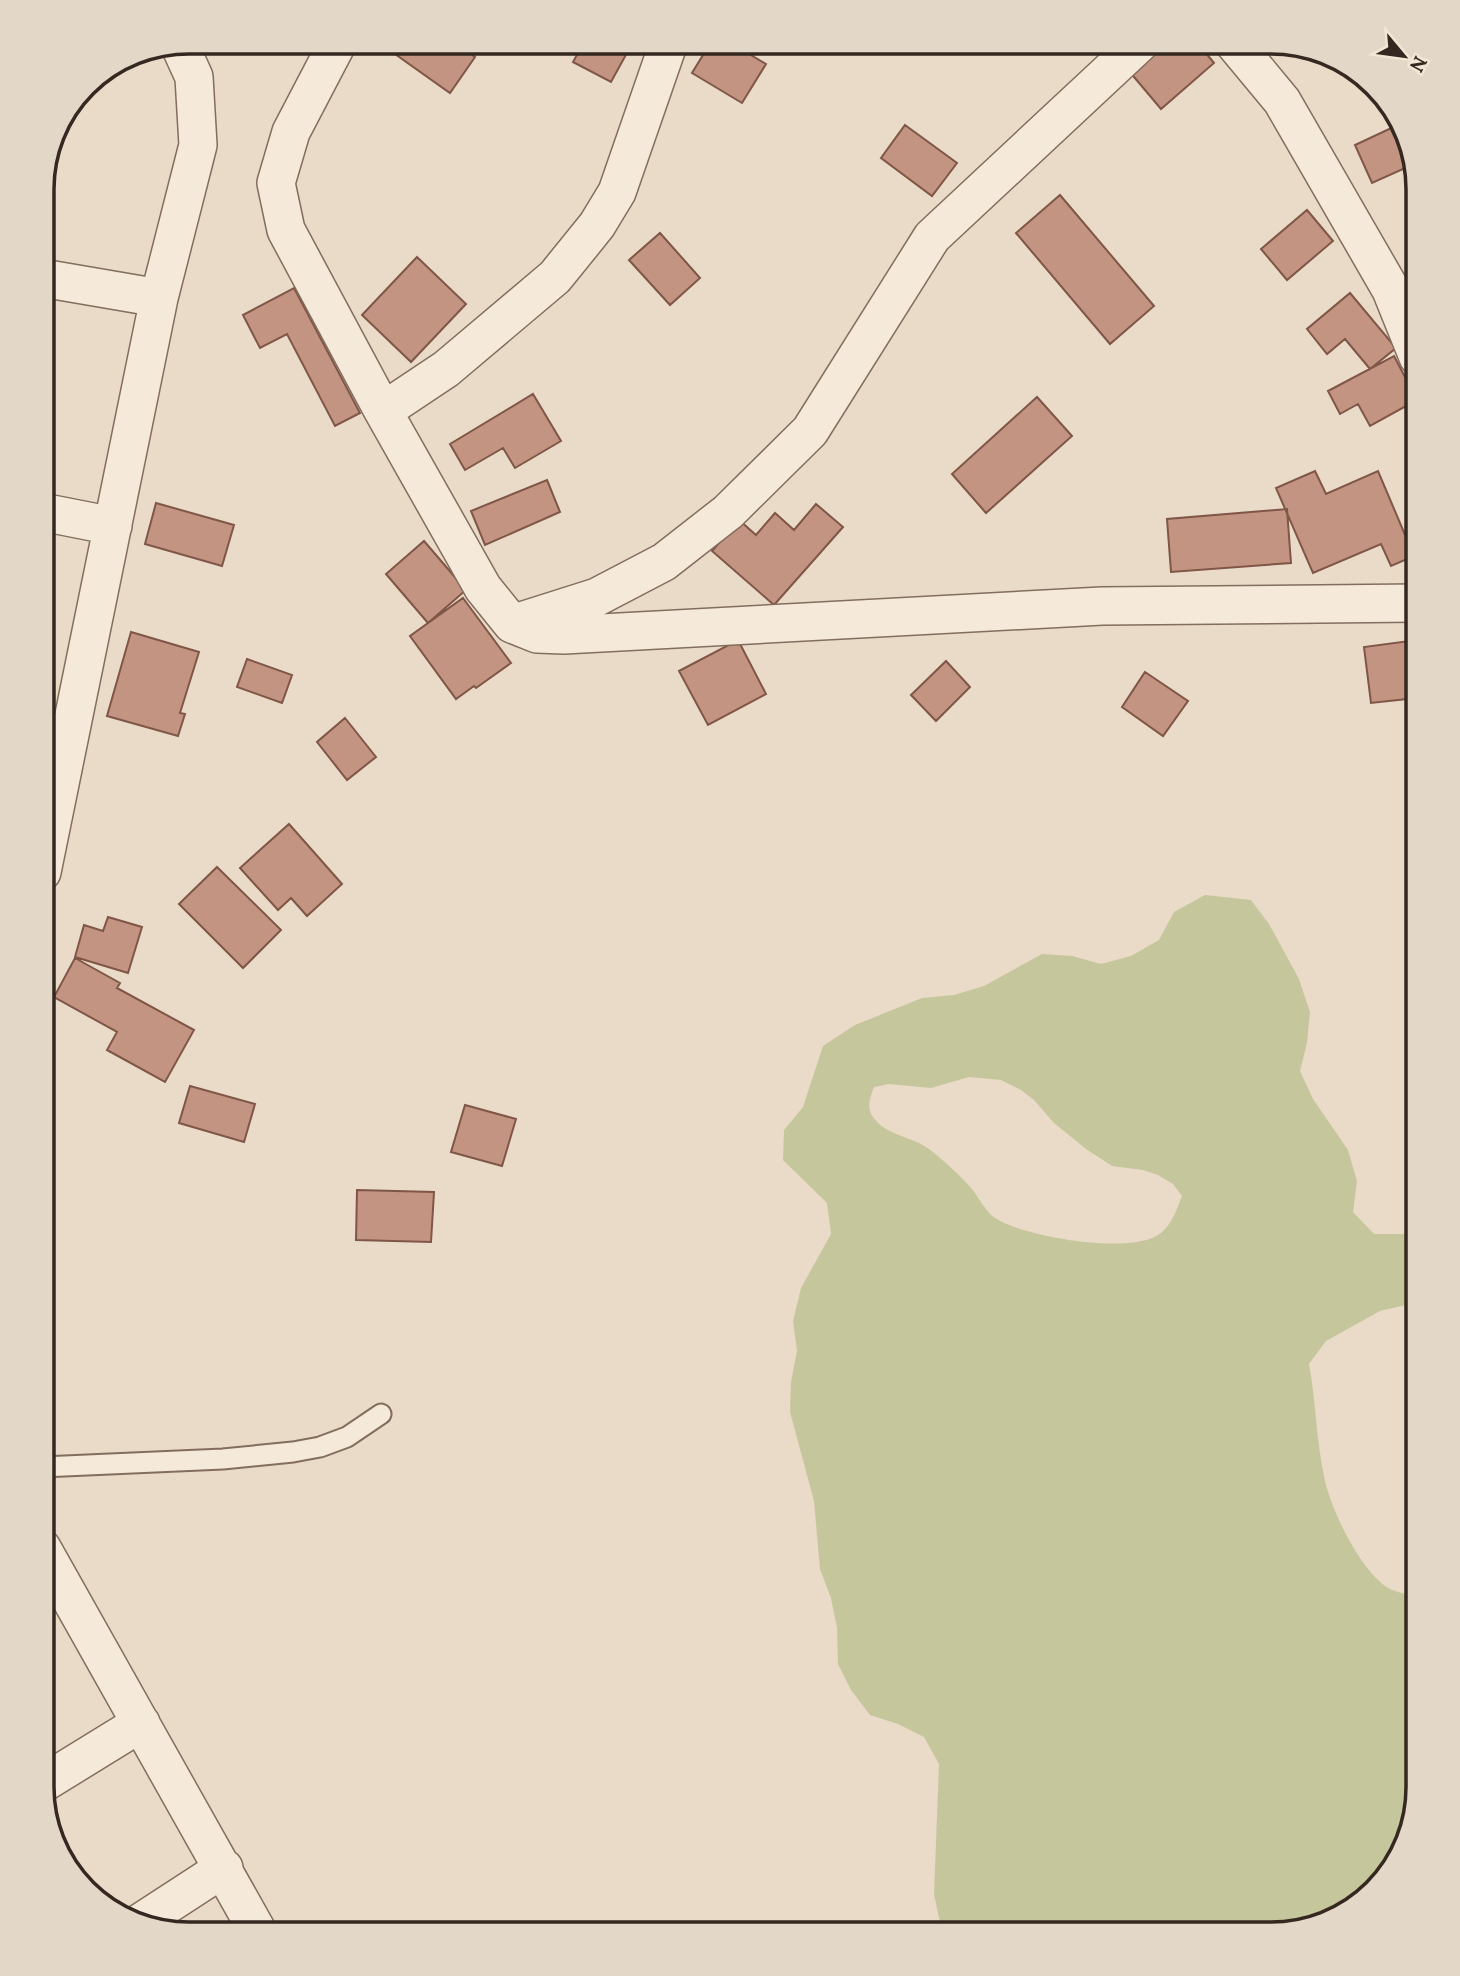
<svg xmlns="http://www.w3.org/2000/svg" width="1460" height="1976" viewBox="0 0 1460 1976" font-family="Lora,serif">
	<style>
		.green { fill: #c6c69c; fill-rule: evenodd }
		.building { fill: #c39481; stroke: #7f5647; stroke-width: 2 }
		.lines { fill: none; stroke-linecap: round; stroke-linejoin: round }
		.lane-casing { stroke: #836d5e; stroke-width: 23 }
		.street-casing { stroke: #836d5e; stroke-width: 40 }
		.lane { stroke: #f5e9d9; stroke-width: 19 }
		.street { stroke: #f5e9d9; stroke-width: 37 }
		.rim { fill: none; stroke: #352820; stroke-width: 3.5 }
	</style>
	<rect width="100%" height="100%" fill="#e9dbc7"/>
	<!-- green -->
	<path class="green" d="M1205 895 1251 900 1269 924 1299 979 1310 1012 1307 1043 1300 1071 1313 1099 1348 1150 1357 1181 1353 1212 1374 1234H1404L1418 1231V1302L1380 1311 1326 1341 1309 1364C1316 1401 1316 1439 1324 1476 1329 1507 1363 1577 1392 1590 1400 1593 1410 1595 1418 1598V1787L1398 1861 1345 1914 1271 1934H945L941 1927 934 1894 939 1764 924 1737 898 1724 870 1715 851 1690 838 1664 837 1628 831 1598 820 1569 814 1501 790 1412 791 1382 797 1351 793 1321 801 1288 831 1234 827 1203 783 1160 784 1130 803 1107 823 1046 855 1025 922 998 954 995 984 986 1042 954 1072 956 1101 964 1131 956 1159 940 1174 912ZM969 1077 1001 1080 1021 1090 1034 1100 1054 1123 1086 1149 1112 1166 1143 1170 1158 1175 1173 1184 1182 1196C1177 1209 1172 1224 1161 1233 1133 1256 1024 1237 995 1218 986 1212 979 1198 972 1189 961 1176 942 1159 929 1149 912 1136 886 1136 873 1117 866 1107 870 1098 874 1087L889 1084 931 1088Z"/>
	<!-- building -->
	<path class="building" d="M404 42H454L475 57 450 93 395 54Z
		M584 42H633L611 82 573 62Z
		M711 42H729L766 64 742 103 692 73Z
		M1162 42H1197L1214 63 1161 109 1129 71Z
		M1400 124 1412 165 1372 183 1355 145Z
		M905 125 957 163 932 196 881 158Z
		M1060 195 1154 306 1110 344 1016 233Z
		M1307 210 1333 241 1287 280 1261 249Z
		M660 233 700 278 670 305 629 260Z
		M417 257 466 304 411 362 362 315Z
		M294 288 360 413 335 426 287 334 260 348 243 315Z
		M1350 293 1396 348 1370 369 1345 339 1327 354 1307 329Z
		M1394 356 1417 400 1370 426 1358 404 1340 414 1328 391Z
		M533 394 561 441 515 468 503 448 465 470 450 444Z
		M1037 397 1072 436 986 513 952 474Z
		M1315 471 1326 494 1378 471 1414 556 1391 566 1381 544 1313 573 1276 488Z
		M547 480 560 512 485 545 471 511Z
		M156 503 234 525 222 566 145 544Z
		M816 504 843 527 774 605 712 551 739 520 756 535 775 513 794 530Z
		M1287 509 1291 563 1171 572 1167 519Z
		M424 541 466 590 428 623 386 574Z
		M463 598 511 663 476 688 474 686 456 699 410 636Z
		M131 632 199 652 180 713 185 714 178 736 107 716Z
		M738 640 766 694 708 725 679 671Z
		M1409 641 1416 698 1371 703 1364 647Z
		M247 659 292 675 282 703 237 687Z
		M946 661 970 687 936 721 911 695Z
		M1145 672 1188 701 1163 736 1122 707Z
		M345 718 376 757 347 780 317 742Z
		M289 824 342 884 307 916 291 898 278 910 240 868Z
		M217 867 281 930 243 968 179 904Z
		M108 917 142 927 128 973 75 957 84 925 103 931Z
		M75 958 120 983 117 988 194 1030 165 1082 107 1050 117 1032 54 997Z
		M190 1086 255 1104 244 1142 179 1123Z
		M465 1105 516 1119 502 1166 451 1152Z
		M357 1190 434 1192 431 1242 356 1240Z"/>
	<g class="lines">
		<!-- lane casing -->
		<g class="lane-casing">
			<path id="lane" d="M42 1467 223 1459 293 1452 320 1447 347 1437 381 1414"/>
		</g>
		<!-- street casing -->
		<g class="street-casing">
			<path id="street" d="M338 42 291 132 276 183 286 230 383 411 483 588 512 624 597 597 664 562 728 512 810 431 932 237 1141 42
				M1233 42 1282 101 1391 290 1418 357
				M42 278 159 298
				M383 411 446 369 555 277 597 225 617 192 669 42
				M42 512 113 526
				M512 624 537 634 564 635 1102 606 1418 603
				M42 872 159 298 198 145 194 77 179 44
				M42 1548 259 1934
				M42 1784 141 1723
				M141 1922 224 1868"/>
		</g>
		<!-- lane -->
		<use href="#lane" class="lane"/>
		<!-- street -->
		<use href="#street" class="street"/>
	</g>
	<!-- crop -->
	<path d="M0 0H1460V1976H0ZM189 54H1271A135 135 0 0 1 1406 189V1787A135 135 0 0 1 1271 1922H189A135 135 0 0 1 54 1787V189A135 135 0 0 1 189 54Z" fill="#e3d7c7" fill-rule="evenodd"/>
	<path class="rim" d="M189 54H1271A135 135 0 0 1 1406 189V1787A135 135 0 0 1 1271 1922H189A135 135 0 0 1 54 1787V189A135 135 0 0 1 189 54Z"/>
	<!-- north arrow -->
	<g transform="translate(1404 56) rotate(119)" stroke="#f2e6d5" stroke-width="5" paint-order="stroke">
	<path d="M0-5L12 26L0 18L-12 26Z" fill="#352820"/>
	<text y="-10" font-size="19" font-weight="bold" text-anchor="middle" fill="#352820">N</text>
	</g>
</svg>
